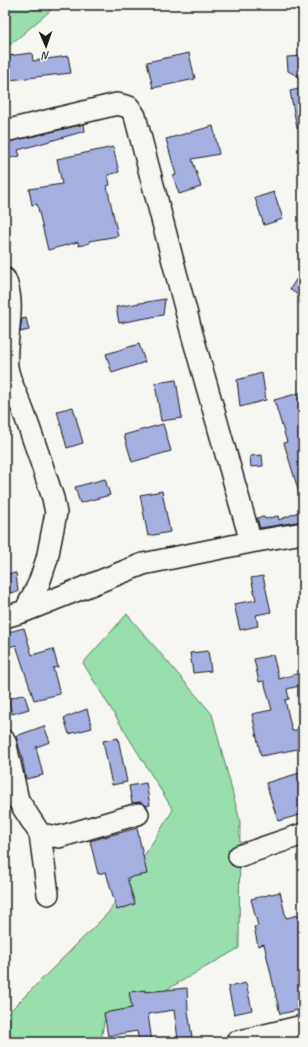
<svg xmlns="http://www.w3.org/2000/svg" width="308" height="1047" viewBox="0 0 308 1047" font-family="Caveat,sans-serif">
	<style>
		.green { fill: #98dfad; stroke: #5a7e64 }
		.building { fill: #a6b0e0; stroke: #1c1c1c }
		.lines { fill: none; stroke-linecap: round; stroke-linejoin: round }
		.minor-casing { stroke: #1c1c1c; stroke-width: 24 }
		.minor { stroke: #f6f6f2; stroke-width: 21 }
	</style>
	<rect width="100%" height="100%" fill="#f6f6f2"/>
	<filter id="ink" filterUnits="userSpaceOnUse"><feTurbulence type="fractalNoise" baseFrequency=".025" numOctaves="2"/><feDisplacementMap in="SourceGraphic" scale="8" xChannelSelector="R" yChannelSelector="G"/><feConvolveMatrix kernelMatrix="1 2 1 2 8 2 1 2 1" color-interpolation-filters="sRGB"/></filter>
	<g filter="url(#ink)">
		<!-- green -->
		<path class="green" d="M5 5H57L5 49Z
			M127 614 212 714 240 821 239 948 166 990 104 1021 101 1042H5V1014L8 1013 108 913 173 810 83 663Z"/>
		<!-- building -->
		<path class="building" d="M32 53 33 61 68 56 71 73 10 80 7 56Z
			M189 53 195 79 153 88 147 62Z
			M303 56V79L288 71 287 57Z
			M303 88V127L297 128 290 91Z
			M84 124 85 131 18 150 20 156 5 159V143Z
			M213 126 219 154 192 159 201 187 179 194 173 176 176 175 166 139Z
			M113 147 119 172 108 175 110 185 107 186 118 236 89 241 90 243 79 246 78 242 48 250 37 204 32 205 29 189 62 184 57 159Z
			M274 192 283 219 264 225 255 198Z
			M303 269V299L290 289Z
			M165 299 163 315 119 323 116 307Z
			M26 318 29 330 20 332 22 319Z
			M139 344 145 362 112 373 106 354Z
			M262 373 266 400 240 407 237 380Z
			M176 380 182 418 161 421 155 383Z
			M303 392V495L300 496 284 443 287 442 274 400Z
			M73 407 83 443 67 448 57 411Z
			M163 424 171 451 132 462 124 435Z
			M262 455 263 466 251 467 250 456Z
			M105 479 110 495 80 503 75 487Z
			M162 491 170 532 148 536 140 495Z
			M303 510V521L260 528 257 518 264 517 265 519 278 516 279 520Z
			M16 573 18 592 5 593V574Z
			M263 576 271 612 256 615 258 626 240 630 234 604 256 600 251 578Z
			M24 628 32 655 53 649 58 667 53 668 60 694 34 700 16 645 5 648V633Z
			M208 651 211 671 193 673 190 653Z
			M273 655 279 679 303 672V685L287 689 289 699 285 700 292 731 303 728V748L261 756 252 714 272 710 264 681 259 682 254 659Z
			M24 694 29 709 12 714 8 699Z
			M87 709 92 728 69 734 64 718Z
			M44 726 50 742 36 747 43 775 26 779 22 758 16 736Z
			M118 738 127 782 112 785 103 741Z
			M303 772V814L278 821 266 783Z
			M146 783 150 805 146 806 140 802 132 803 129 786Z
			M137 828 147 874 127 878 135 904 117 910 106 872 98 874 90 841Z
			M280 892 286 918 303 914V1009L280 1014 264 944 258 946 254 927 258 926 251 899Z
			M246 983 252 1010 234 1014 228 987Z
			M187 988 188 1011 192 1037 178 1039 174 1010 148 1014 152 1042H139L137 1031 108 1036 104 1013 132 1008 129 992 145 990V992Z"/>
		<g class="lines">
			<!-- minor casing -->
			<g class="minor-casing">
				<path id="minor" d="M5 131 117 104 129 107 135 116 192 334 251 542
					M5 279C17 307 4 338 7 367 9 381 17 395 22 408 33 437 43 468 53 498L56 513 47 559 39 583 25 611
					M5 617 25 611 143 564 251 542 303 533
					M5 741 18 800 40 834 48 894
					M40 834 59 837 138 814
					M239 856 303 834
					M236 1042 303 1026"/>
			</g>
			<!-- minor -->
			<use href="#minor" class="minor"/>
		</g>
	</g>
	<!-- margin -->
	<rect width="308" height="1047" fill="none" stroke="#f6f6f2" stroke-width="20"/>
	<rect x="10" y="10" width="288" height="1027" fill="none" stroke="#1c1c1c" stroke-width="1.5" filter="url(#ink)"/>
	<!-- north arrow -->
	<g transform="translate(46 46) rotate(178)" stroke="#f6f6f2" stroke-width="3" paint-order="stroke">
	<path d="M0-3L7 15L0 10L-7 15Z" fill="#1c1c1c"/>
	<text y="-6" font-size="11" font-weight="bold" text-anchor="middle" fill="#1c1c1c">N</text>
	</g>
</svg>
